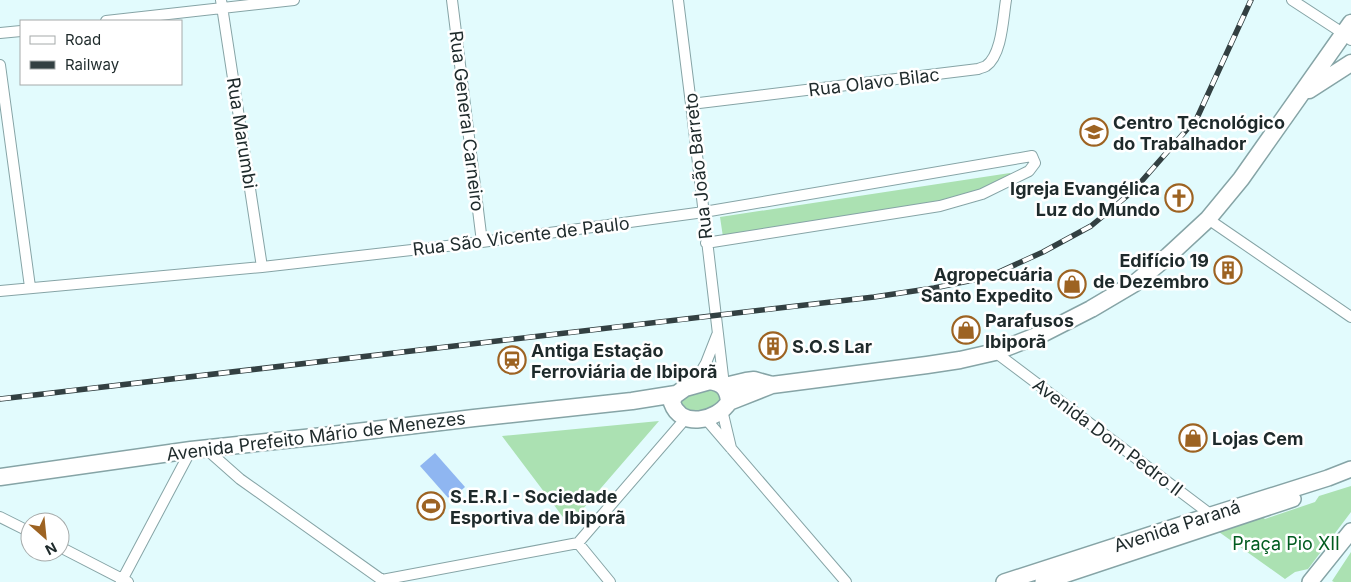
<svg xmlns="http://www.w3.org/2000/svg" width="1351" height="582" viewBox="0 0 1351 582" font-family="Inter,sans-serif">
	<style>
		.green { fill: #abe1b2 }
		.water { fill: #8fb6f1 }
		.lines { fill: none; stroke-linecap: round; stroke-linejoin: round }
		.street-casing { stroke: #86a4a6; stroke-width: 12 }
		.secondary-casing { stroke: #86a4a6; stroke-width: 18 }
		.primary-casing { stroke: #86a4a6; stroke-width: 19 }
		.street { stroke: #fff; stroke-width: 10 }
		.secondary { stroke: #fff; stroke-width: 15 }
		.primary { stroke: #fff; stroke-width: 16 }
		.rail-casing { stroke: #334042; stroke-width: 5.5 }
		.rail { stroke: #fff; stroke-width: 4; stroke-dasharray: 11; stroke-linecap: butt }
		.labels { text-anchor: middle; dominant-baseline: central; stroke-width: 5; stroke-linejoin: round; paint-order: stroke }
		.street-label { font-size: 18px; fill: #1e2a2b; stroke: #fff }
		.poi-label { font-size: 18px; font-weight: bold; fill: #1e2a2b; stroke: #fff; text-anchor: start }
		.park-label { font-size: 18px; fill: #005b1f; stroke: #fff }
	</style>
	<rect width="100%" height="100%" fill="#e2fbfd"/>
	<!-- green -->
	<path class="green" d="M1010 173 1012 175C986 189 960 197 931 204L723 237 720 217Z
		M708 388 718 391 721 401 709 412 689 414 681 404 682 399 684 396Z
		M659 421 569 525 502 436Z
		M1351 486V512L1308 569 1295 572 1285 579 1219 532 1260 515 1265 519 1315 502 1319 496Z
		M1351 552V582H1334L1332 581Z"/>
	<!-- water -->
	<path class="water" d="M435 453 465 487 450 500 420 466Z"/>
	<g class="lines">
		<!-- street casing -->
		<g class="street-casing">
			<path id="street" d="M221 0 262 267
				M452 0 482 242
				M678 0 691 104 724 385
				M1292 0 1338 30 1351 40
				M106 21 294 0
				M0 33 21 31
				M0 65 30 287
				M691 104 978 69C981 68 984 67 986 66 1002 55 1003 18 1006 0
				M1208 219 1351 317
				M0 291 262 267 482 242 704 212 1032 156 1035 163 1029 171 982 194 940 206 706 243
				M995 352 1214 517
				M693 385 706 363 717 335
				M722 410 731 448
				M705 418 846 582
				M205 448 240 479 382 580 578 543 686 418
				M0 517 30 532
				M578 543 610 582
				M60 547 128 582
				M121 582 191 450"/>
		</g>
		<!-- secondary casing -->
		<g class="secondary-casing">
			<path id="secondary" d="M1004 582 1211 515 1328 478 1351 469
				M1043 582 1293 499
				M1310 582 1351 531"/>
		</g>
		<!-- primary casing -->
		<g class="primary-casing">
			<path id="primary" d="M1309 90 1351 63
				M710 381C723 383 728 389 729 402 717 421 681 429 672 403L674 396 685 388Z
				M725 386 746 381 754 380 772 385
				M729 402 772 385 927 365 960 360 995 352 1044 333 1091 309 1135 283 1168 256 1208 219 1241 179 1351 23
				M0 477 191 450 323 436 474 418 632 401 676 394"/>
		</g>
		<!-- street -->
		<use href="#street" class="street"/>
		<!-- secondary -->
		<use href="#secondary" class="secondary"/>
		<!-- primary -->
		<use href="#primary" class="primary"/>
		<!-- rail casing -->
		<g class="rail-casing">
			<path id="rail" d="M0 399 874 297 934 288 988 277 1043 252 1091 226 1133 191 1197 118 1251 0"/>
		</g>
		<!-- rail -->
		<use href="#rail" class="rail"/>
	</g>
	<!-- icons -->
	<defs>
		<g id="university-ring" transform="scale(1.4375)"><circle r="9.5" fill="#fff" stroke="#9d6322" stroke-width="1.5"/><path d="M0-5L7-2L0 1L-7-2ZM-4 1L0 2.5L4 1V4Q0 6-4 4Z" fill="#9d6322"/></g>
		<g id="church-ring" transform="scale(1.4375)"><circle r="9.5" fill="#fff" stroke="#9d6322" stroke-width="1.5"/><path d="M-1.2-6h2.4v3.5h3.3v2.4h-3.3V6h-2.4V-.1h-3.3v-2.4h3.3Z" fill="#9d6322"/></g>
		<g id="building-ring" transform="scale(1.4375)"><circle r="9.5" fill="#fff" stroke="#9d6322" stroke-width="1.5"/><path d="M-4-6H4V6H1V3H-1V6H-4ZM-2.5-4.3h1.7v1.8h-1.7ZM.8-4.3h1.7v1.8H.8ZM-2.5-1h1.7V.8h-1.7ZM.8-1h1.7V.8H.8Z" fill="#9d6322"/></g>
		<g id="shop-ring" transform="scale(1.4375)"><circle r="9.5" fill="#fff" stroke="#9d6322" stroke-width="1.5"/><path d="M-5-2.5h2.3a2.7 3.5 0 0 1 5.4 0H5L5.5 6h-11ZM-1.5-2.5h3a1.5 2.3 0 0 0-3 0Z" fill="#9d6322"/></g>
		<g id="station-ring" transform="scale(1.4375)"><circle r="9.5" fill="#fff" stroke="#9d6322" stroke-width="1.5"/><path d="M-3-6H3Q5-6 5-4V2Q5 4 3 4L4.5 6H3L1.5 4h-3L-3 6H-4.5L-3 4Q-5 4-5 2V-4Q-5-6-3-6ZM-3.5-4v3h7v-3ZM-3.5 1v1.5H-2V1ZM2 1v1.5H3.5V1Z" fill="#9d6322"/></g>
		<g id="stadium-ring" transform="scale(1.4375)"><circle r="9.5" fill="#fff" stroke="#9d6322" stroke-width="1.5"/><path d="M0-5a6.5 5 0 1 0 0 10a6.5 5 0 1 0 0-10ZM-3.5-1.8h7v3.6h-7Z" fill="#9d6322"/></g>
	</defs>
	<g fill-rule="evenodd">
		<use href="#university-ring" x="1094" y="132"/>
		<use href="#church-ring" x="1179" y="198"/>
		<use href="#building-ring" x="1228" y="270"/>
		<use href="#shop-ring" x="1072" y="284"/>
		<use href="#shop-ring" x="966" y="330"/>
		<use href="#building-ring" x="773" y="346"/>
		<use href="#station-ring" x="512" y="360"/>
		<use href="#shop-ring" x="1193" y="438"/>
		<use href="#stadium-ring" x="431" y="506"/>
	</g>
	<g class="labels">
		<!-- street labels -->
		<g class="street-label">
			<text transform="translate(874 82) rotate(-7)">Rua Olavo Bilac</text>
			<text transform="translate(467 121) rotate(83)">Rua General Carneiro</text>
			<text transform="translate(242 133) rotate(81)">Rua Marumbi</text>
			<text transform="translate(698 166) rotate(-96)">Rua João Barreto</text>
			<text transform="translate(521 236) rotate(-7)">Rua São Vicente de Paulo</text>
			<text transform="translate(316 436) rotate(-7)">Avenida Prefeito Mário de Menezes</text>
			<text transform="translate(1108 437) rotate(37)">Avenida Dom Pedro II</text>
			<text transform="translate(1177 526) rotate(-18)">Avenida Paraná</text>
		</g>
		<!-- poi labels -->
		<g class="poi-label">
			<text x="1113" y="122">Centro Tecnológico<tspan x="1113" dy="21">do Trabalhador</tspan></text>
			<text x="1160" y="188" text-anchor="end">Igreja Evangélica<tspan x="1160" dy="21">Luz do Mundo</tspan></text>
			<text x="1209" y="260" text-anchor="end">Edifício 19<tspan x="1209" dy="21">de Dezembro</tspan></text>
			<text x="1053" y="274" text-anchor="end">Agropecuária<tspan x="1053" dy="21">Santo Expedito</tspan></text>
			<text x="985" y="320">Parafusos<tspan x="985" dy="21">Ibiporã</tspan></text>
			<text x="792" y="346">S.O.S Lar</text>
			<text x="531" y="350">Antiga Estação<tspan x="531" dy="21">Ferroviária de Ibiporã</tspan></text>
			<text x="1212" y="438">Lojas Cem</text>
			<text x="450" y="496">S.E.R.I - Sociedade<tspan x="450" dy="21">Esportiva de Ibiporã</tspan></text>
		</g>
		<!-- park labels -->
		<g class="park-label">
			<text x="1286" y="543">Praça Pio XII</text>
		</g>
	</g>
	<!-- legend -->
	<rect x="20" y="20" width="162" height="65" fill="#ffffff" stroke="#a5aaaa"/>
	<rect x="30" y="36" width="25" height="8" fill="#ffffff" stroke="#a5aaaa"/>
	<text x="65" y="45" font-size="15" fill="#1e2a2b">Road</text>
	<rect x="30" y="61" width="25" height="8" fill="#334042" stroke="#a5aaaa"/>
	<text x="65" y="70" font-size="15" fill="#1e2a2b">Railway</text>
	<!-- north arrow -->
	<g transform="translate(45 537) rotate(153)"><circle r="24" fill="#ffffff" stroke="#a5aaaa"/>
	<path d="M0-4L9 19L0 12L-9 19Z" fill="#9d6322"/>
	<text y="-8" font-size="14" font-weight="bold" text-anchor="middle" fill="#1e2a2b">N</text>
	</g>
</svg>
